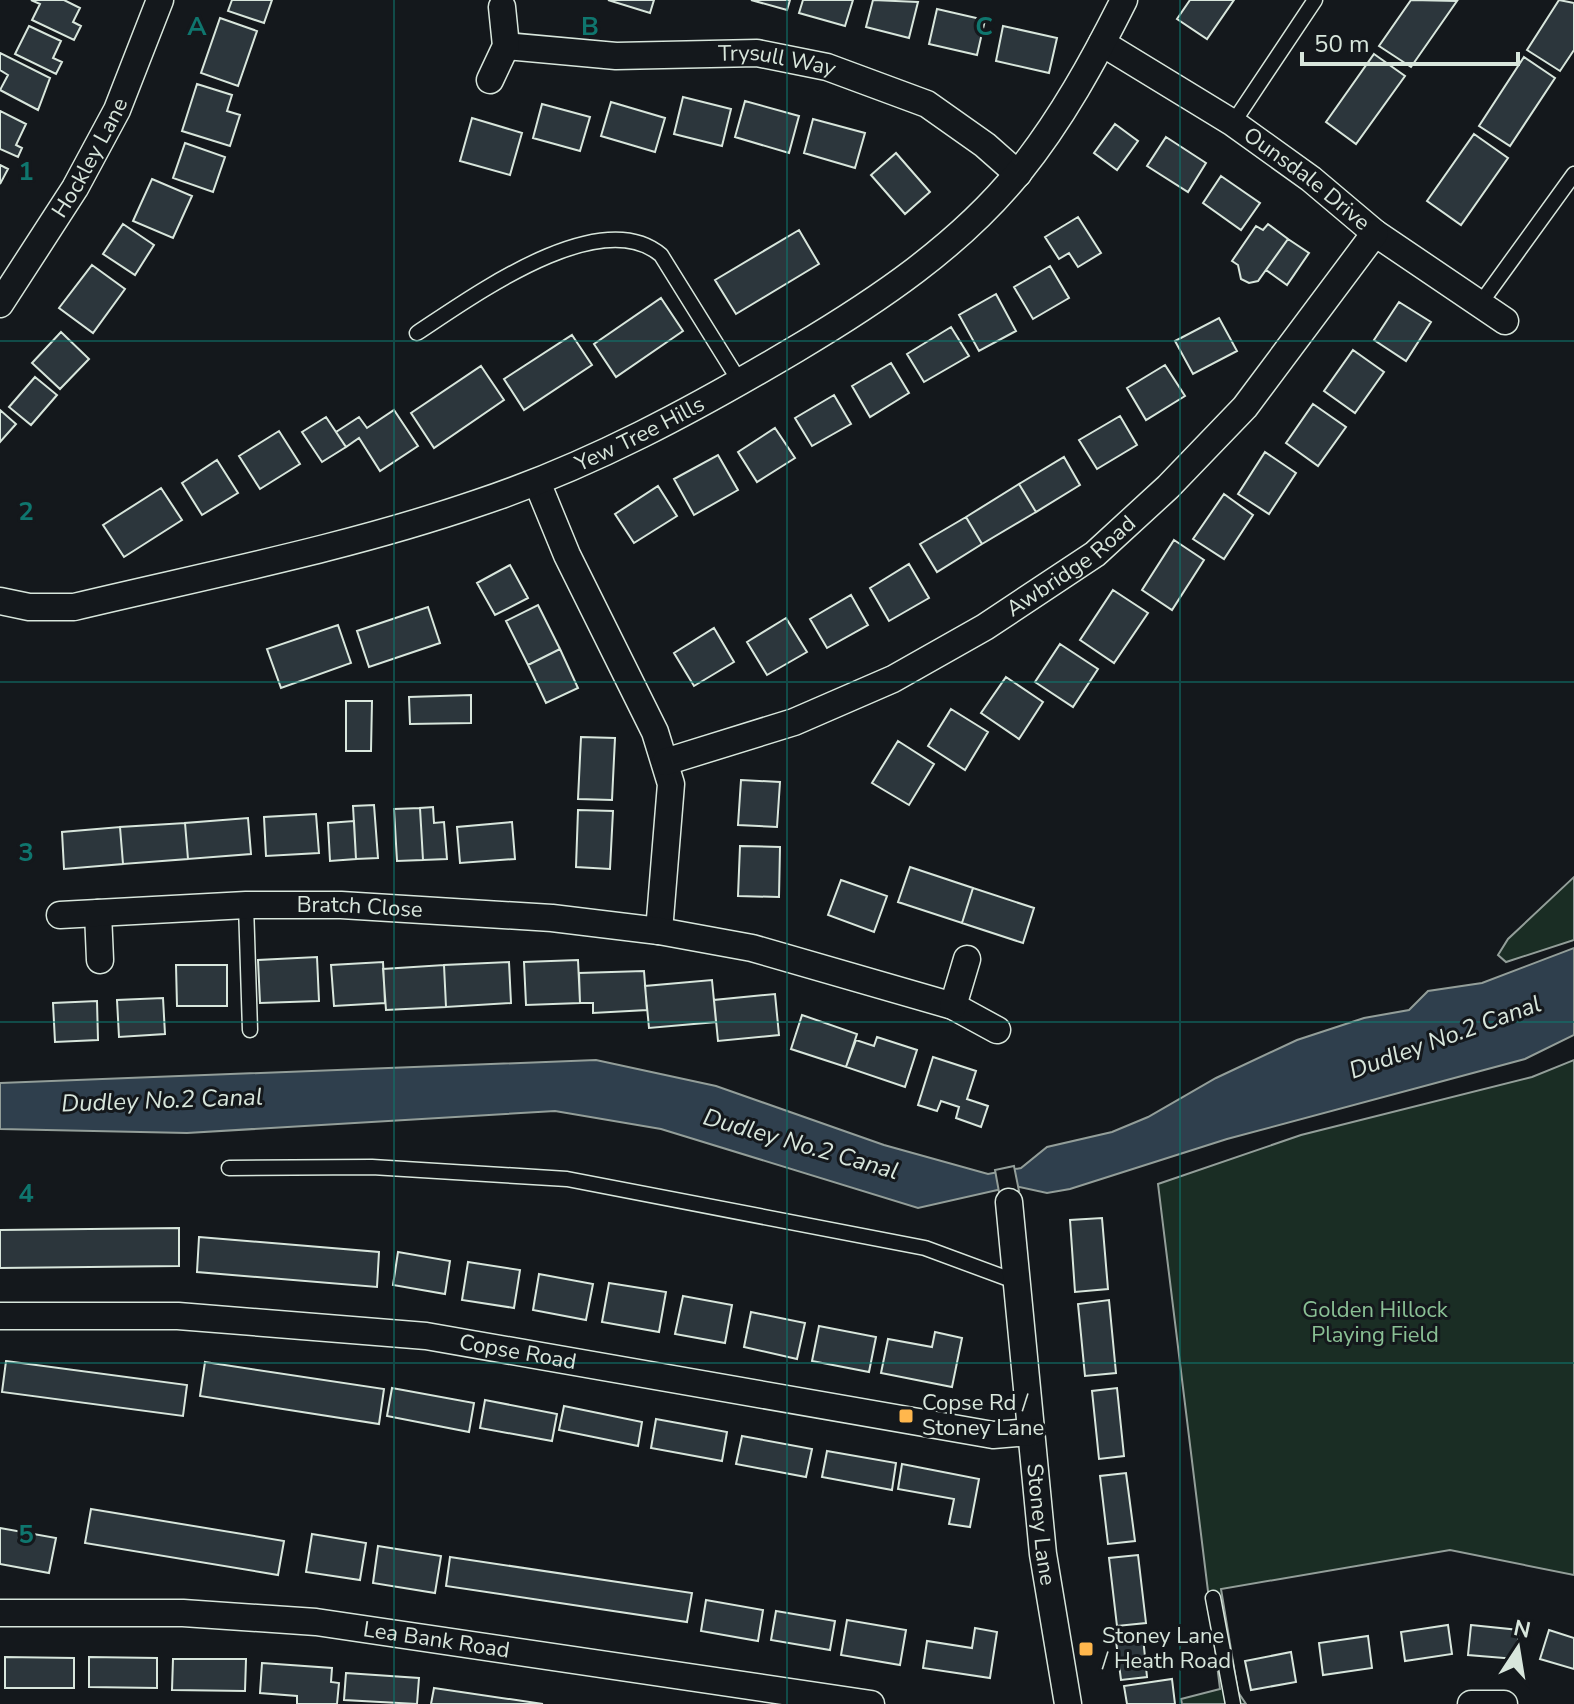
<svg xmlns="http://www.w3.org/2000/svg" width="1574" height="1704" viewBox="0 0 1574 1704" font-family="'Nunito Sans',sans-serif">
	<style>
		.green { fill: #1a2d24; stroke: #939e99; stroke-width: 2 }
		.water { fill: #2f3f4d; stroke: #939e99; stroke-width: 2 }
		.pier { fill: #14181c; stroke: #939e99; stroke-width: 2 }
		.building { fill: #2c363c; stroke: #d8e6dc; stroke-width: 2 }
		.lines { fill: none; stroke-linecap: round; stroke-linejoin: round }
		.service-casing { stroke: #d8e6dc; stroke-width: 17 }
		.minor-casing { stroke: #d8e6dc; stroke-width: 29 }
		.service { stroke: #14181c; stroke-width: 14 }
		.minor { stroke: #14181c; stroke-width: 26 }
		.grid { fill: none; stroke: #0f766e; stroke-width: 2; stroke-opacity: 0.55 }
		.poi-dot { fill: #ffb74d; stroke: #14181c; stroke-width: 3 }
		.labels { text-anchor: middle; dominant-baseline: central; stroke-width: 6; stroke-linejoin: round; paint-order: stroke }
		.street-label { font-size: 22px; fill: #d8e6dc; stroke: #14181c }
		.park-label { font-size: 22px; fill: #8ac095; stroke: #14181c }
		.poi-label { font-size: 22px; fill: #d8e6dc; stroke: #14181c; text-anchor: start }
		.water-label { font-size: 24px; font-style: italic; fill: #d8e6dc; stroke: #14181c }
		.grid-label { font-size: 26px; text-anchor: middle; font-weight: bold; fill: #0f766e; stroke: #14181c; stroke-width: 6; stroke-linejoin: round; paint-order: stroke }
	</style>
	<rect width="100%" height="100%" fill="#14181c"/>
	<!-- green -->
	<path class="green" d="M1574 877V940L1506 962 1498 955 1508 939Z
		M1574 1060V1575L1450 1550 1221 1589 1238 1692 1246 1704H1182L1181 1699 1220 1689 1158 1184 1301 1135 1532 1077Z"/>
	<!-- water -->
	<path class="water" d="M1574 948V1035L1525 1059 1227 1139 1070 1189 1047 1193 1015 1186 918 1208 661 1129 555 1111 187 1133 0 1129V1083L596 1060 716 1086 884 1145 988 1174 1021 1168 1047 1147 1112 1132 1148 1117 1216 1078 1297 1040 1364 1018 1409 1010 1428 991 1482 983Z"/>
	<!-- pier -->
	<path class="pier" d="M1014 1166 1019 1191 999 1192 995 1170Z"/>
	<!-- building -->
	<path class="building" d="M31 0H64L80 8 73 22 81 26 74 40 32 20 40 4Z
		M232 0H272L264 23 228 11Z
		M608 0H654L650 13Z
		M751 0H790L787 10Z
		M803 0H853L845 26 799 13Z
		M873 0 918 2 909 38 866 27Z
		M1190 0H1234L1207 39 1177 19Z
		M1411 0 1457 1 1411 67 1379 46Z
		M1559 0 1574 3V50L1560 71 1527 50Z
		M937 9 985 20 977 55 929 44Z
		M220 18 257 31 238 86 201 73Z
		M29 26 61 41 53 58 62 62 56 74 15 54Z
		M1003 26 1057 38 1049 73 996 61Z
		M0 53 50 78 38 110 0 90 8 75 0 70Z
		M1374 54 1405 76 1356 144 1326 122Z
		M1524 57 1555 78 1510 146 1479 126Z
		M197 84 232 95 227 111 240 115 230 146 182 131Z
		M683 97 731 109 722 146 674 134Z
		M745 101 799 116 789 153 735 137Z
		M611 102 665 118 655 152 601 136Z
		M542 104 590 117 580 151 533 138Z
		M0 111 26 124 16 145 22 148 18 157 0 149Z
		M472 118 522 133 510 175 460 161Z
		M813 119 865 133 855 168 804 153Z
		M1115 124 1138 141 1117 170 1094 153Z
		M1474 134 1508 158 1461 225 1427 201Z
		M1166 137 1206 163 1188 192 1147 166Z
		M185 143 225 157 213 192 173 178Z
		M896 153 930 192 905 214 871 175Z
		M0 165 8 169 0 184Z
		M1221 176 1260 203 1241 230 1203 203Z
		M152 179 192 196 173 238 133 221Z
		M1078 217 1101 253 1078 267 1069 253 1059 259 1045 237Z
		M123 224 154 245 135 275 103 254Z
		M1268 224 1288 239 1258 281 1249 283 1241 279 1238 265 1232 261 1256 226 1263 230Z
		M799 230 819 264 736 314 715 280Z
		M1288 239 1309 253 1287 285 1266 270Z
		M92 265 125 289 93 333 59 308Z
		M1050 266 1069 298 1033 319 1014 287Z
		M996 294 1016 331 979 351 959 315Z
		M661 298 683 331 616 377 594 344Z
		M1399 302 1431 322 1406 361 1374 340Z
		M1219 318 1237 351 1193 374 1175 341Z
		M951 327 969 356 924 382 907 354Z
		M61 332 89 359 60 389 32 363Z
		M572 335 592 365 524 410 504 379Z
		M1353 350 1384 372 1355 413 1324 391Z
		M891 363 909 393 870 417 852 386Z
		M1165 365 1185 396 1146 420 1127 388Z
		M481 366 504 400 434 448 411 413Z
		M35 377 57 395 31 425 9 407Z
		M834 395 851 424 812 446 795 418Z
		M1313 404 1346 427 1318 466 1286 443Z
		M0 410 16 424 0 442Z
		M394 410 418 446 380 471 359 438 346 447 336 432 359 417 367 428Z
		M1120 416 1137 445 1097 469 1079 440Z
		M326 417 346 447 322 462 302 432Z
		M775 428 795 458 757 482 738 452Z
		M279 431 300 464 260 489 239 456Z
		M1265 452 1296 473 1269 514 1238 494Z
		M718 455 738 490 694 515 674 479Z
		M1064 457 1080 485 1036 512 1019 484Z
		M217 460 238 493 202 515 182 483Z
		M1019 484 1036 512 982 544 966 517Z
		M658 486 677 516 634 543 615 514Z
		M161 488 182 520 124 557 103 525Z
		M1224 494 1253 515 1224 559 1193 539Z
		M966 517 982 544 937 572 920 544Z
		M1174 540 1204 560 1172 610 1142 590Z
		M909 564 929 598 889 621 870 588Z
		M510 565 528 598 495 615 477 583Z
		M1113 590 1148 613 1114 663 1080 640Z
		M851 595 868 625 827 648 810 619Z
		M538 605 560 649 528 665 506 621Z
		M428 607 440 643 369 667 357 631Z
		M786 618 807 652 767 675 747 642Z
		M338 625 351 663 281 688 267 649Z
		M714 628 734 662 694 686 674 653Z
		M1060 644 1098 669 1073 707 1035 682Z
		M560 649 578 688 546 703 528 665Z
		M1006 677 1043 702 1019 739 981 713Z
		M471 695V723L410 724 409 697Z
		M346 701H372L371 751H346Z
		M951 709 988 732 965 770 928 746Z
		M581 737 615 738 612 800 578 799Z
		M898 741 934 764 909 805 872 783Z
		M741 780 780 782 777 827 738 825Z
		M374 805 378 858 356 859 353 806Z
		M433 807 434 823 444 822 447 859 423 860 420 808Z
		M420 808 423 860 397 861 394 809Z
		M578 810 613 811 610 869 576 867Z
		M316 814 319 853 266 856 264 817Z
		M248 818 251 854 188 859 185 823Z
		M354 821 356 859 330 861 328 823Z
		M512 822 515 859 460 863 457 827Z
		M185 823 188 859 123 864 120 827Z
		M120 827 123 864 64 869 62 832Z
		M740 846 780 847 779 897 738 896Z
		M910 867 973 888 962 923 898 902Z
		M841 880 887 896 874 932 828 915Z
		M973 888 1034 908 1023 943 962 923Z
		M317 957 319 1001 260 1003 258 960Z
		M578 960 580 1003 526 1005 524 962Z
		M383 962 385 1003 334 1006 331 965Z
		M509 962 511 1003 446 1007 444 965Z
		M176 965H227V1006H177Z
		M444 965 446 1007 386 1010 383 969Z
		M644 971 647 1010 593 1013V1003H580L579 973Z
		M712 980 716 1022 649 1028 645 986Z
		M775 994 779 1035 718 1041 714 1000Z
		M163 998 165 1034 119 1037 117 1000Z
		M97 1001 98 1040 55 1042 53 1003Z
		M802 1015 857 1034 846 1067 791 1049Z
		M877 1037 917 1050 905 1087 846 1067 856 1040 874 1046Z
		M933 1057 976 1071 967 1099 988 1106 981 1127 956 1118 959 1107 941 1101 937 1111 918 1105Z
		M1102 1218 1108 1289 1075 1292 1070 1220Z
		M179 1228V1266L0 1268V1230Z
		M199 1237 379 1252 377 1287 197 1272Z
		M398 1252 450 1261 445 1294 393 1285Z
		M468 1262 520 1270 514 1308 462 1300Z
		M539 1274 593 1284 586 1320 533 1310Z
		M609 1283 666 1292 659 1332 602 1322Z
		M683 1296 732 1305 725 1343 675 1334Z
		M1109 1300 1116 1373 1085 1376 1078 1304Z
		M751 1312 805 1323 797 1359 744 1347Z
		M819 1326 876 1337 869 1372 812 1361Z
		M935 1332 962 1338 952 1387 881 1373 888 1339 932 1347Z
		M6 1361 187 1385 183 1416 2 1392Z
		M205 1362 384 1389 379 1424 200 1396Z
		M392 1388 474 1403 469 1432 387 1416Z
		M1117 1388 1124 1456 1099 1459 1092 1391Z
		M485 1400 557 1414 552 1441 480 1428Z
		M564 1406 642 1422 638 1446 559 1430Z
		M656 1419 727 1432 722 1461 651 1448Z
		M742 1436 812 1449 806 1477 736 1464Z
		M827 1451 896 1463 892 1490 822 1477Z
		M902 1464 979 1479 970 1527 949 1524 954 1499 898 1489Z
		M1126 1473 1135 1541 1108 1544 1100 1476Z
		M91 1509 284 1541 278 1575 85 1543Z
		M0 1528 56 1538 49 1573 0 1564Z
		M312 1534 366 1543 360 1580 306 1572Z
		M378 1546 441 1556 435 1593 373 1583Z
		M1138 1555 1146 1623 1117 1626 1109 1558Z
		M450 1557 692 1593 687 1622 446 1586Z
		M706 1600 763 1610 758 1641 701 1631Z
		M776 1611 835 1621 830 1650 771 1640Z
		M847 1620 906 1630 900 1665 841 1655Z
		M1448 1625 1452 1654 1405 1661 1401 1632Z
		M1471 1625 1519 1630 1516 1659 1468 1655Z
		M975 1628 997 1632 990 1678 923 1668 927 1641 972 1648Z
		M1549 1630 1574 1638V1669L1540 1659Z
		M1368 1636 1372 1668 1323 1675 1319 1643Z
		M1143 1637 1147 1677 1121 1680 1116 1641Z
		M1291 1652 1296 1682 1251 1690 1245 1661Z
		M5 1657 74 1658V1688H5Z
		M89 1657 157 1658V1688L89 1687Z
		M173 1659H246L245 1691 172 1690Z
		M262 1663 332 1668 331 1682 339 1683 337 1704H297V1696L260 1693Z
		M346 1673 419 1678 417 1704 344 1700Z
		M1172 1679 1175 1704H1127L1124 1686Z
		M434 1688 543 1704H431Z"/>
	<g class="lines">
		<!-- service casing -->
		<g class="service-casing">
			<path id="service" d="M1233 123 1315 0
				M1480 304 1574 174
				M417 333C472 297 600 203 661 255L740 382
				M246 905 250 1030
				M229 1168 372 1167 567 1179 925 1248 1017 1282
				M1213 1598 1233 1704"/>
		</g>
		<!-- minor casing -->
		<g class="minor-casing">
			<g id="minor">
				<path id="s1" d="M1102 43 1233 123 1311 179 1375 233 1505 321"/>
				<path id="s2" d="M506 46 616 56 757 53 827 67 927 104 985 145 1018 174"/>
				<path d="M490 80 506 46 502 7"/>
				<path id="s3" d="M0 304 75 188 117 110 160 0"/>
				<path d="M537 482 567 555 655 732 671 784 659 931"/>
				<path id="s4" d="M0 601 29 607H74C208 575 347 548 478 503 590 466 695 409 796 349 877 301 959 246 1019 172 1061 120 1094 60 1124 0"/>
				<path id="s5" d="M665 762 794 722 893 679 985 627 1095 554 1168 487 1245 407 1375 233"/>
				<path d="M98 913 100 960"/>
				<path id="s6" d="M60 915 246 905H341L552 918 659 931 752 948 953 1006 997 1030"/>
				<path d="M953 1006 967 959"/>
				<path id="s7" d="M1009 1202 1043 1554 1068 1704"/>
				<path id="s8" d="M0 1316H178L426 1336 993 1435 1031 1432"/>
				<path id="s9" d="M0 1613H183L316 1622 871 1704"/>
				<path d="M1471 1704H1504"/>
			</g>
		</g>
		<!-- service -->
		<use href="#service" class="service"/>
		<!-- minor -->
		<use href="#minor" class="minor"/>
	</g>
	<!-- grid -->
	<path class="grid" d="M394 0V1704M787 0V1704M1180 0V1704M0 341H1574M0 682H1574M0 1022H1574M0 1363H1574"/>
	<!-- markers -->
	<g class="poi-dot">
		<rect x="898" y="1408" width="16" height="16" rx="4"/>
		<rect x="1078" y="1641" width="16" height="16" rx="4"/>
	</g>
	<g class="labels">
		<!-- street labels -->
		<g class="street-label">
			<text stroke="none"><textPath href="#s2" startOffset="272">Trysull Way</textPath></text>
			<text stroke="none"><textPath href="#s3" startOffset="172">Hockley Lane</textPath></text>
			<text stroke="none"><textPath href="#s1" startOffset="246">Ounsdale Drive</textPath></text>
			<text stroke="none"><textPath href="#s4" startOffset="668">Yew Tree Hills</textPath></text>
			<text stroke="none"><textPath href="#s5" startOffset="454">Awbridge Road</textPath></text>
			<text stroke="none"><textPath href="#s6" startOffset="300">Bratch Close</textPath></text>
			<text stroke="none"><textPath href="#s8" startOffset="520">Copse Road</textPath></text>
			<text stroke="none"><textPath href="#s7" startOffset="324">Stoney Lane</textPath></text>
			<text stroke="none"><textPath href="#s9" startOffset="438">Lea Bank Road</textPath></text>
		</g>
		<!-- park labels -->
		<g class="park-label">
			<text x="1375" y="1310">Golden Hillock<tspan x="1375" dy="25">Playing Field</tspan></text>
		</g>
		<!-- poi labels -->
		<g class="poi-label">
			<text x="922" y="1403">Copse Rd /<tspan x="922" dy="25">Stoney Lane</tspan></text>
			<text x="1102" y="1636">Stoney Lane<tspan x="1102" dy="25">/ Heath Road</tspan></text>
		</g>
		<!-- water labels -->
		<g class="water-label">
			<text transform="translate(1445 1037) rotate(-20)">Dudley No.2 Canal</text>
			<text transform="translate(162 1100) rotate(-2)">Dudley No.2 Canal</text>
			<text transform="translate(801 1144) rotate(16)">Dudley No.2 Canal</text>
		</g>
	</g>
	<g class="grid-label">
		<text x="197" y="35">A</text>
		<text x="590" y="35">B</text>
		<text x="984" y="35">C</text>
		<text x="26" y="180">1</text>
		<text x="26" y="520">2</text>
		<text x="26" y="861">3</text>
		<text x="26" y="1202">4</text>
		<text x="26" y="1543">5</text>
	</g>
	<!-- north arrow -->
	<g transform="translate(1518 1648) rotate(12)" stroke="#14181c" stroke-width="6" paint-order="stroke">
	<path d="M0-6L14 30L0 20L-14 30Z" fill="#d8e6dc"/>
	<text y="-12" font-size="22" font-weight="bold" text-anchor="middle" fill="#d8e6dc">N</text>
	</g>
	<!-- scale -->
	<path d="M1302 52v12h216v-12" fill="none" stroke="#d8e6dc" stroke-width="4"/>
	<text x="1314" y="52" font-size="24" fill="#d8e6dc" stroke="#14181c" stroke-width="6" paint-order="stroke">50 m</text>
</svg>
